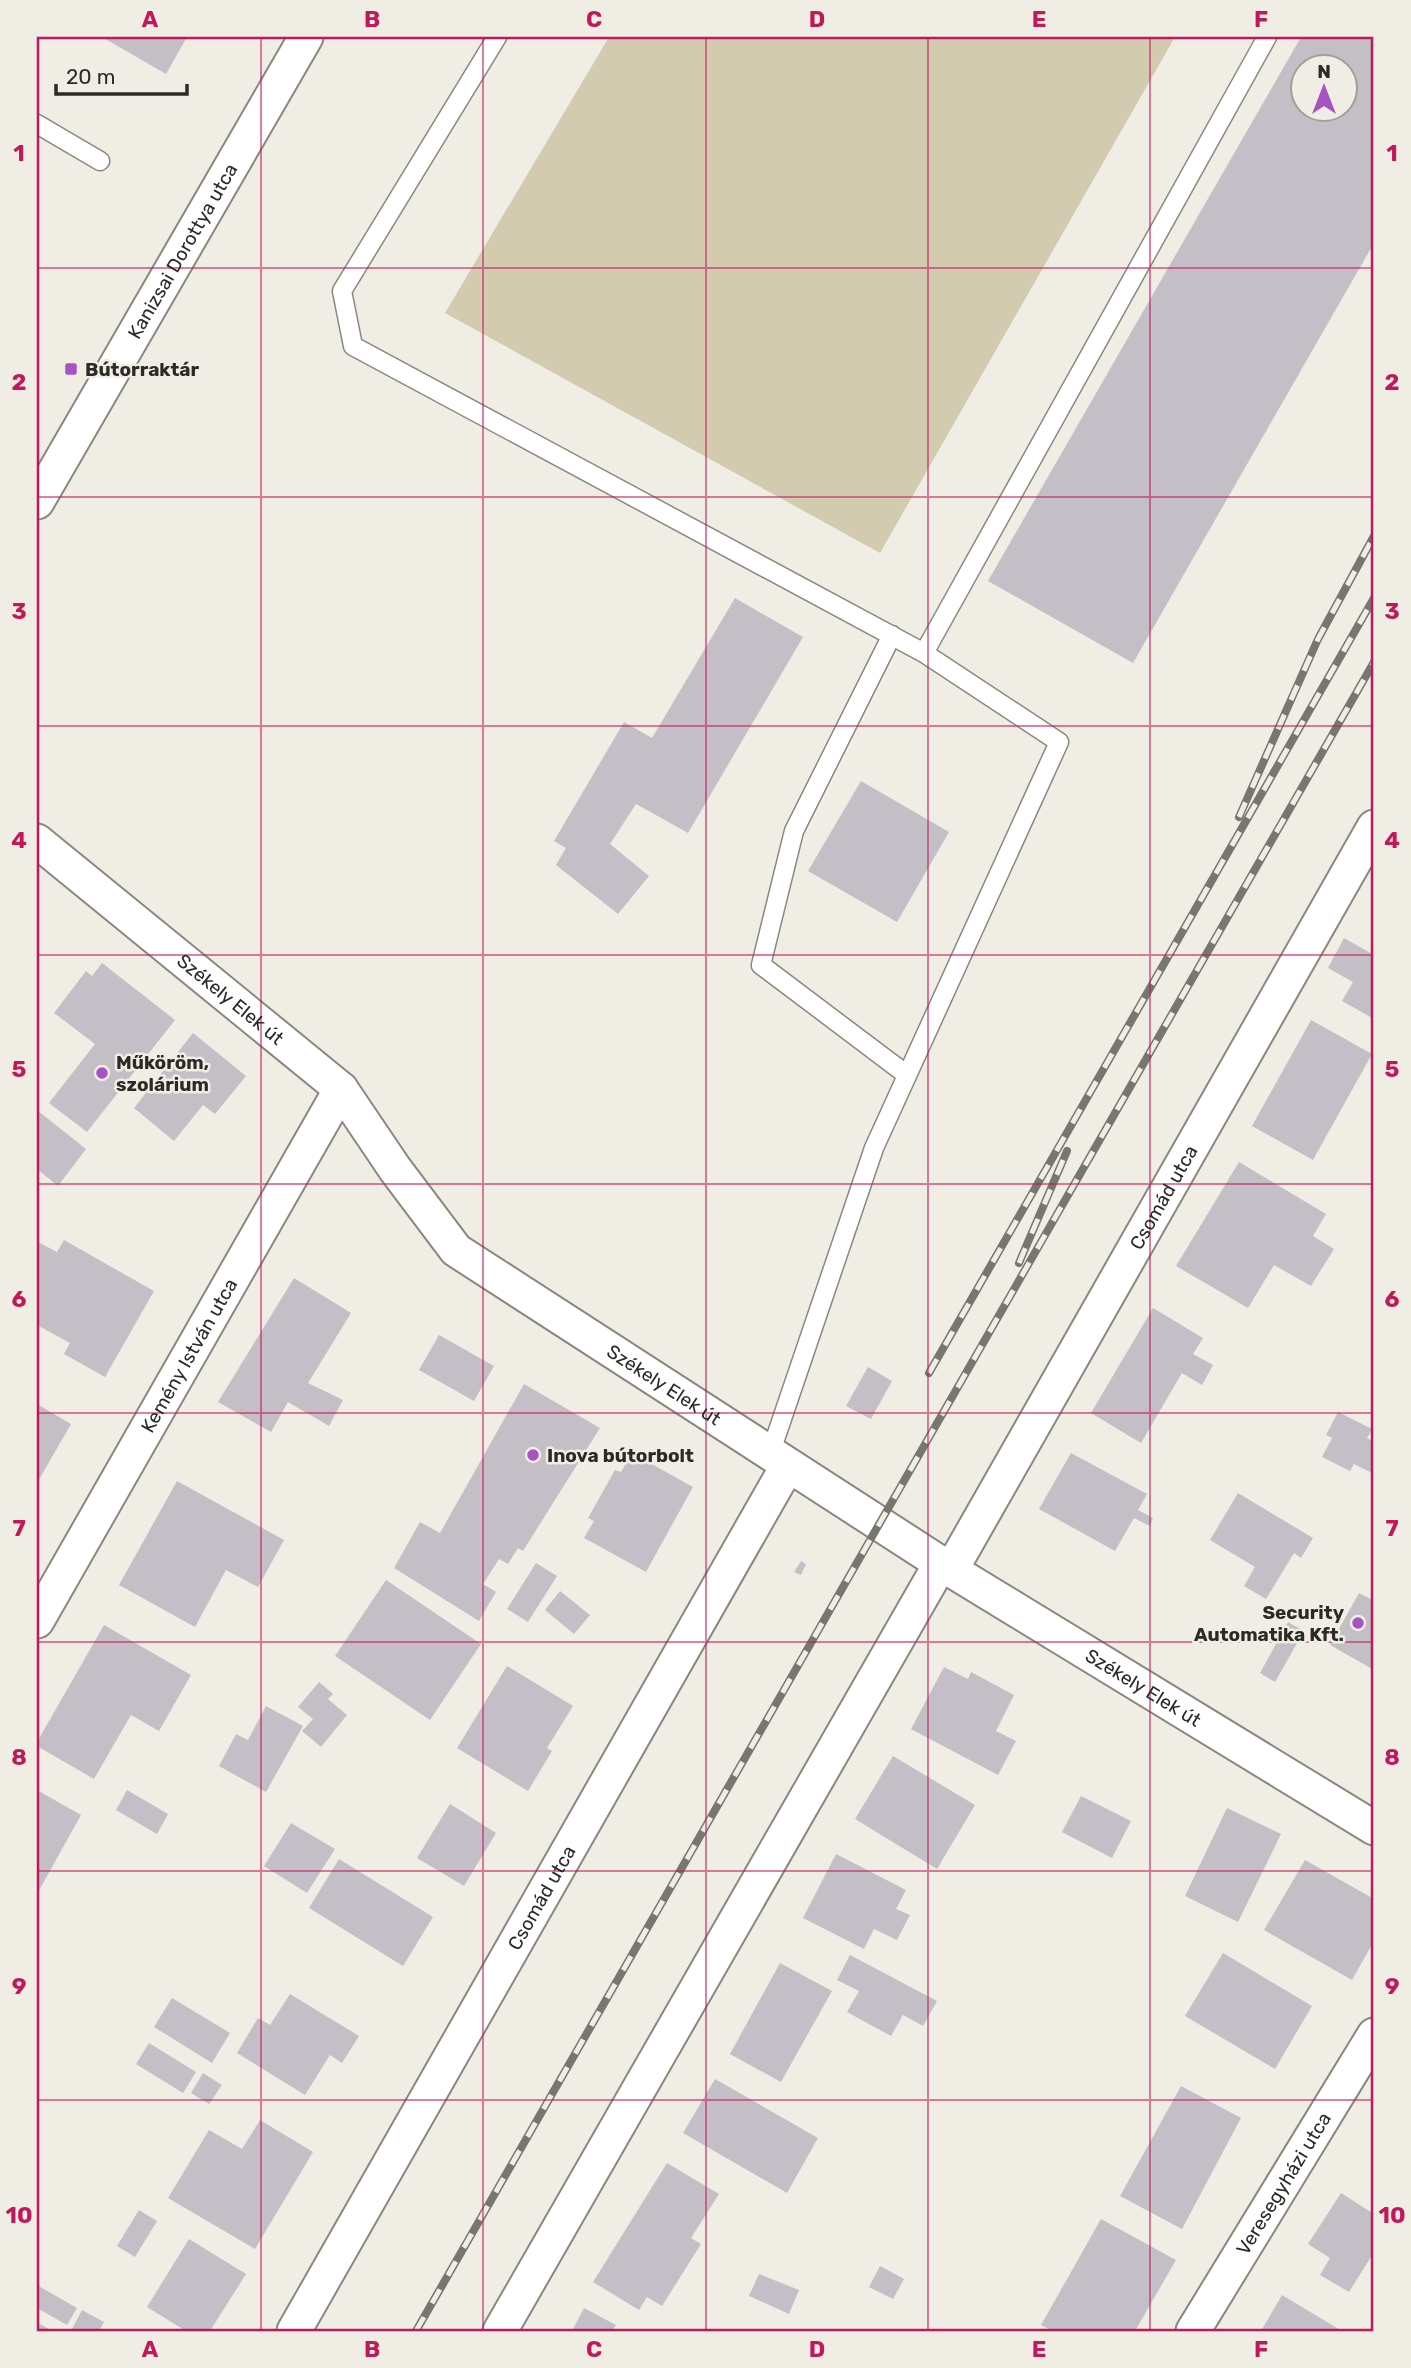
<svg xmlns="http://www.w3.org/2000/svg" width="1411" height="2368" viewBox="0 0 1411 2368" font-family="Rubik,sans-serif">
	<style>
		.green { fill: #d2cbb0 }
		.building { fill: #c4bec6; fill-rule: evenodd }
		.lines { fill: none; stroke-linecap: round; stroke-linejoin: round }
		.lane-casing { stroke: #8a877f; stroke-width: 21 }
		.street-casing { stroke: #8a877f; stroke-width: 37 }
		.lane { stroke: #fff; stroke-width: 18 }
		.street { stroke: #fff; stroke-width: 33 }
		.rail-casing { stroke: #77766f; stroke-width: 8 }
		.rail { stroke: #f0eee4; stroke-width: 5; stroke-dasharray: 16; stroke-linecap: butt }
		.grid { fill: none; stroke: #c2185b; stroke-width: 2; stroke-opacity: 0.55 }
		.poi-dot { fill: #a753c2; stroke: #f0eee4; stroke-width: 2.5 }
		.labels { text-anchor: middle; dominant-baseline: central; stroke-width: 5; stroke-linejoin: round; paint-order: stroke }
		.street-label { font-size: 19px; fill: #2b2a26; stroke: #f0eee4 }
		.poi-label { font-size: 19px; font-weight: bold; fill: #2b2a26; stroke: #f0eee4; text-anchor: start }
		.neatline { fill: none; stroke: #c2185b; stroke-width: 2.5 }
		.grid-label { font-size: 23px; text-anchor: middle; font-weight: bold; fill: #c2185b }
	</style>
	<rect width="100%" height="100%" fill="#f0eee4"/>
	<!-- green -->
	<path class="green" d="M609 37H1175L880 553 445 313Z"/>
	<!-- building -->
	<path class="building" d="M102 37H187L166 74Z
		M1301 37H1374V243L1133 663 988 581ZM1302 66H1344V108H1302Z
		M735 598 803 637 688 833 636 804 610 844 649 876 618 914 556 865 566 848 554 841 624 722 652 738Z
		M861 781 949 832 897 922 808 871Z
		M1344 938 1374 955V1019L1342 1001 1353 982 1328 968Z
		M102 963 175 1020 87 1132 49 1103 95 1044 54 1013 86 971 92 976Z
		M1311 1020 1372 1054 1313 1160 1252 1126Z
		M193 1033 246 1076 215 1114 203 1105 174 1141 134 1108Z
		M37 1110 86 1149 58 1186 37 1169Z
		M1239 1162 1326 1214 1313 1236 1334 1249 1311 1286 1274 1265 1248 1308 1176 1266Z
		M64 1240 154 1291 105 1377 64 1354 70 1343 37 1325V1245L38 1242 57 1252Z
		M294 1278 351 1313 308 1383 343 1400 329 1426 288 1402 271 1432 218 1402Z
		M1153 1308 1203 1338 1193 1354 1213 1365 1202 1385 1182 1373 1141 1443 1091 1413Z
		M439 1335 494 1366 474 1401 419 1370Z
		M868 1367 892 1381 871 1419 846 1406Z
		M524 1384 600 1428 523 1551 518 1548 508 1564 499 1559 483 1584 496 1592 479 1621 394 1568 420 1522 440 1533Z
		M37 1404 71 1424 37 1483Z
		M1338 1412 1372 1429 1367 1438 1374 1442V1474L1354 1464 1350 1471 1322 1457 1332 1438 1326 1435Z
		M632 1453 693 1487 646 1572 584 1538 594 1521 588 1518 615 1470 621 1472Z
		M1071 1453 1147 1494 1138 1510 1153 1518 1150 1526 1134 1518 1115 1551 1039 1509Z
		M177 1481 284 1540 258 1587 226 1570 195 1627 119 1585Z
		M1238 1493 1313 1538 1301 1558 1294 1553 1266 1599 1244 1586 1255 1567 1210 1540Z
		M801 1561 806 1564 801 1575 794 1572Z
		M536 1563 557 1576 528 1622 507 1609Z
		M386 1580 481 1644 430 1720 335 1656Z
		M560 1591 590 1615 574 1634 545 1610Z
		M1359 1593 1374 1601V1670L1330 1645Z
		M1288 1622 1304 1631 1275 1682 1260 1673Z
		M104 1625 191 1675 159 1731 131 1715 94 1779 37 1746V1742Z
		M507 1666 573 1706 547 1748 552 1751 528 1791 457 1748Z
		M944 1667 968 1679 971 1672 1014 1695 996 1731 1016 1741 998 1775 911 1729Z
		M319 1682 333 1694 328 1699 347 1715 321 1747 302 1731 313 1719 298 1707Z
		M266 1706 303 1726 266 1792 219 1766 236 1734 248 1740Z
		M893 1756 975 1805 937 1869 855 1819Z
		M37 1790 81 1815 37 1894Z
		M127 1790 168 1814 157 1834 116 1810Z
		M1081 1796 1131 1821 1112 1858 1062 1832Z
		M450 1804 496 1833 464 1886 417 1858Z
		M1227 1808 1281 1834 1238 1922 1185 1896Z
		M291 1823 335 1849 307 1893 264 1866Z
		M836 1854 906 1890 896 1909 910 1915 897 1940 874 1929 864 1949 803 1918Z
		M339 1859 433 1917 403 1966 309 1908Z
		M1305 1860 1374 1899V1941L1352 1980 1264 1930Z
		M1223 1953 1312 2006 1275 2069 1185 2016Z
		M850 1955 937 2001 923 2026 903 2015 891 2036 847 2012 859 1991 837 1980Z
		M780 1963 832 1991 781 2082 730 2054Z
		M290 1994 359 2036 342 2063 330 2055 305 2095 237 2053 258 2018 270 2025Z
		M172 1998 230 2033 212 2063 154 2027Z
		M149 2043 196 2072 183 2093 136 2064Z
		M203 2073 222 2085 209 2104 191 2093Z
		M715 2079 818 2138 787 2193 683 2133Z
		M1181 2086 1241 2118 1182 2229 1120 2196Z
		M260 2120 313 2152 255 2249 168 2198 209 2130 242 2149Z
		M667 2163 719 2194 691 2238 701 2244 662 2306 647 2297 639 2310 593 2282Z
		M1341 2193 1374 2214V2252L1349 2292 1320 2275 1330 2258 1308 2244Z
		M139 2210 157 2221 135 2257 117 2246Z
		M1101 2219 1176 2260 1135 2331H1053L1041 2325Z
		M189 2239 246 2274 210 2331H186L147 2307Z
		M880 2266 904 2279 893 2299 869 2287Z
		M759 2274 799 2290 789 2314 749 2296Z
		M37 2285 77 2308 67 2325 37 2308Z
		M1282 2295 1342 2331H1261Z
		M584 2308 616 2325 612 2331H572Z
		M82 2310 104 2322 99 2331H71Z
		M37 2322 52 2331H37Z"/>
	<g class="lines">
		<!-- lane casing -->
		<g class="lane-casing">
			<path id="lane" d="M497 37 342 291 353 346 924 653
				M37 124 100 161
				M892 635 794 831 761 965 907 1075
				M770 1454 874 1148 1059 742 924 653 1267 37"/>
		</g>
		<!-- street casing -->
		<g class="street-casing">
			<g id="street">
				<path id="s1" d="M37 502 306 37"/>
				<path id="s2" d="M37 841 341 1089 395 1169 456 1250 951 1570 1374 1828"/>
				<path id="s3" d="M951 1570 1374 827"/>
				<path id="s4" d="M37 1621 341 1089"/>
				<path id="s5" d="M294 2331 788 1465"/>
				<path d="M500 2331 941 1563"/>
				<path id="s6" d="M1193 2331 1374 2035"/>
			</g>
		</g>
		<!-- lane -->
		<use href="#lane" class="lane"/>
		<!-- street -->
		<use href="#street" class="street"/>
		<!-- rail casing -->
		<g class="rail-casing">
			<path id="rail" d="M1239 817 1318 639 1374 536
				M1019 1263 1067 1151
				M929 1373 1374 598
				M416 2331 1374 662"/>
		</g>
		<!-- rail -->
		<use href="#rail" class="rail"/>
	</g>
	<!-- grid -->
	<path class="grid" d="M261 37V2331M483 37V2331M706 37V2331M928 37V2331M1150 37V2331M37 268H1374M37 497H1374M37 726H1374M37 955H1374M37 1184H1374M37 1413H1374M37 1642H1374M37 1871H1374M37 2100H1374"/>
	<!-- markers -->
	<g class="poi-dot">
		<rect x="64" y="362" width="14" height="14" rx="3.5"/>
		<circle cx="102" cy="1073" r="7"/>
		<circle cx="533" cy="1455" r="7"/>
		<circle cx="1358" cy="1623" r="7"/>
	</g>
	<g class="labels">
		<!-- street labels -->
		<g class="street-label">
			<text stroke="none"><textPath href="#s1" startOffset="290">Kanizsai Dorottya utca</textPath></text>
			<text stroke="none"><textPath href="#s2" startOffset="250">Székely Elek út</textPath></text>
			<text stroke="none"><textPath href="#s3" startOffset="429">Csomád utca</textPath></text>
			<text stroke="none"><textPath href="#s4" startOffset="306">Kemény István utca</textPath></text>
			<text stroke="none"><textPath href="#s2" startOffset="838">Székely Elek út</textPath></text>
			<text stroke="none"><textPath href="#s2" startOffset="1405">Székely Elek út</textPath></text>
			<text stroke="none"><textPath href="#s5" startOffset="499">Csomád utca</textPath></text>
			<text stroke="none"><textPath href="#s6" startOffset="173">Veresegyházi utca</textPath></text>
		</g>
		<!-- poi labels -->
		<g class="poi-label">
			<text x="85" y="369">Bútorraktár</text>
			<text x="116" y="1062">Műköröm,<tspan x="116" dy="22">szolárium</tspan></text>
			<text x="547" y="1455">Inova bútorbolt</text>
			<text x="1344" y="1612" text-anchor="end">Security<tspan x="1344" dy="22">Automatika Kft.</tspan></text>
		</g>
	</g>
	<!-- border -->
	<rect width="1411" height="2368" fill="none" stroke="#f0eee4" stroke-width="77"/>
	<!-- north arrow -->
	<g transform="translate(1324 88)"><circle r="33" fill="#f0eee4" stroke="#a1a098" stroke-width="2"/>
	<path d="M0-5L12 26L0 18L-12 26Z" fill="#a753c2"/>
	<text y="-10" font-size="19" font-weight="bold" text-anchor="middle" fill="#2b2a26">N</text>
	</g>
	<!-- scale -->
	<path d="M56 84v10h131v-10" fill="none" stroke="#2b2a26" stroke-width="3.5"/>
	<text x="66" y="84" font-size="21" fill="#2b2a26" stroke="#f0eee4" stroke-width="5" paint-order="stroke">20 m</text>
	<rect x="38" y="38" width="1334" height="2292" class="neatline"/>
	<g class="grid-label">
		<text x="150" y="27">A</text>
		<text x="372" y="27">B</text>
		<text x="594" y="27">C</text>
		<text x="817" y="27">D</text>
		<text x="1039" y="27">E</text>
		<text x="1261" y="27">F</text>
		<text x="19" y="161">1</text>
		<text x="1392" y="161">1</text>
		<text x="19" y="390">2</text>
		<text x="1392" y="390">2</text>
		<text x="19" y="619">3</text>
		<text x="1392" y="619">3</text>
		<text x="19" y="848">4</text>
		<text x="1392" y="848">4</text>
		<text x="19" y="1077">5</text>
		<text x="1392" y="1077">5</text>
		<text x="19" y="1307">6</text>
		<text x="1392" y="1307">6</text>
		<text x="19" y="1536">7</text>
		<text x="1392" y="1536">7</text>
		<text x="19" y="1765">8</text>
		<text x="1392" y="1765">8</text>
		<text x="19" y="1994">9</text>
		<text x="1392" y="1994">9</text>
		<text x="19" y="2223">10</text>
		<text x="1392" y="2223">10</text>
		<text x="150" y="2357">A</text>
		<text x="372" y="2357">B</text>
		<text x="594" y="2357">C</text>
		<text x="817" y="2357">D</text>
		<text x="1039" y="2357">E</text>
		<text x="1261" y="2357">F</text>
	</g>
</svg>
